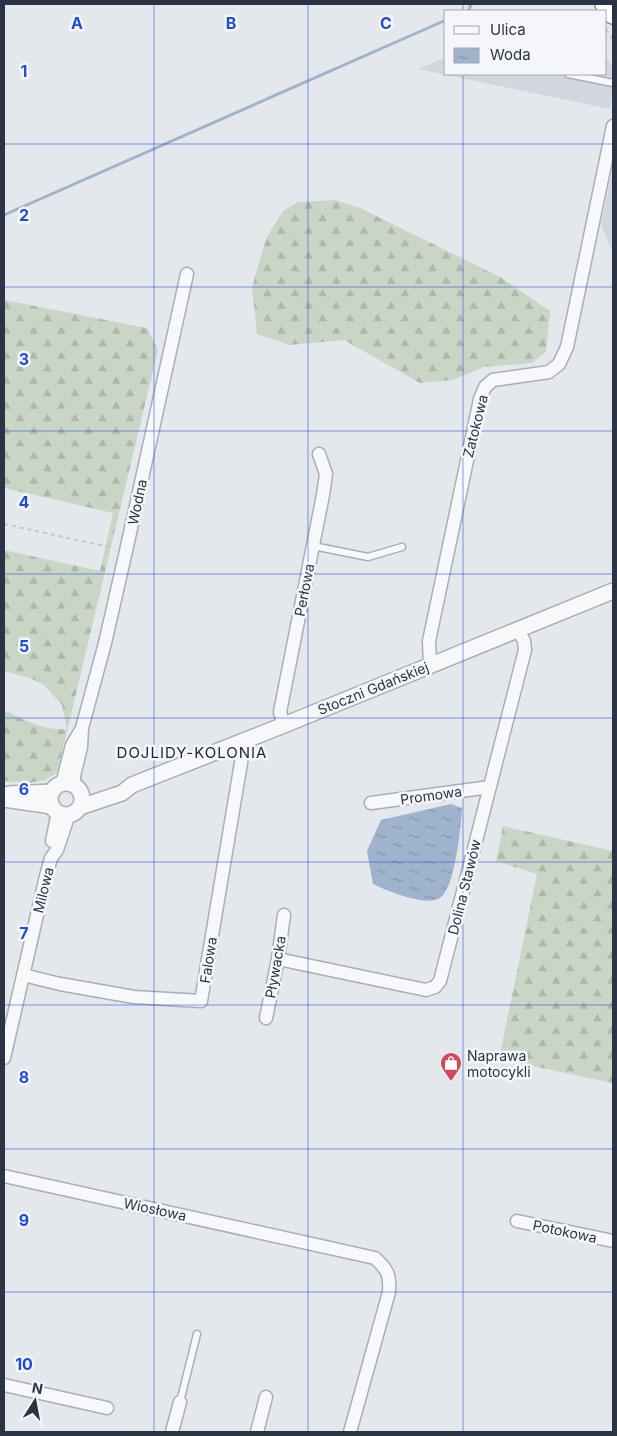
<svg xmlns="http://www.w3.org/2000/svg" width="617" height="1436" viewBox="0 0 617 1436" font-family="Inter,sans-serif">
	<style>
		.built { fill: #d2d6de }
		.forest { fill: url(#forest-firs) }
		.water { fill: url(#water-ripples) }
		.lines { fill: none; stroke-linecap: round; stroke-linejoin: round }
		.stream { stroke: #9fb4cc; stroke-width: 3 }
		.service-casing { stroke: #a9aeb7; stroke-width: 9 }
		.minor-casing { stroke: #a9aeb7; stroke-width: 15 }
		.tertiary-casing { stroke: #a9aeb7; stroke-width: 18 }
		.trunk-casing { stroke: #8b94a3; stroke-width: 24 }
		.path { stroke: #c2c5cb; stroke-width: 2; stroke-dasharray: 4 4; stroke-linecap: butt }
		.service { stroke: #f7f8fa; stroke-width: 6 }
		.minor { stroke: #f7f8fa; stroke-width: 12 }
		.tertiary { stroke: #f7f8fa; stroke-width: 15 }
		.trunk { stroke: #fff; stroke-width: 21 }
		.grid { fill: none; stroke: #1d4ed8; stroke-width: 1; stroke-opacity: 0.55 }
		.labels { text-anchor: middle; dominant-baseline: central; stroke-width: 5; stroke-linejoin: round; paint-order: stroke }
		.street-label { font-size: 14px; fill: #2b3445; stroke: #f4f6f9 }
		.poi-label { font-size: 14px; fill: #2b3445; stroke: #f4f6f9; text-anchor: start }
		.neighbourhood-label { font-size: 15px; letter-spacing: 1px; fill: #1d2536; stroke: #f4f6f9 }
		.grid-label { font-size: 16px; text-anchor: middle; font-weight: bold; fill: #1d4ed8; stroke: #f4f6f9; stroke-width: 5; stroke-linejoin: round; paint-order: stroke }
	</style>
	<defs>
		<pattern id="forest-firs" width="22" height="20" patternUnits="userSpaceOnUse" patternTransform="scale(1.25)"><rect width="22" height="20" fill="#c9d6c5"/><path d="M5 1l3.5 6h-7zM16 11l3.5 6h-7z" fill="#adb8ab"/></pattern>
		<pattern id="water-ripples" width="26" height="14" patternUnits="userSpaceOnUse" patternTransform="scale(1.25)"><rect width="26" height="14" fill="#9fb4cc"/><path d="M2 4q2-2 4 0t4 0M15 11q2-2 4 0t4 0" fill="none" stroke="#8293a7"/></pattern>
	</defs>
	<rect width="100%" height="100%" fill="#e4e7ec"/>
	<!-- built -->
	<path class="built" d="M446 57V74H606V57L613 67V90L610 109 418 69Z
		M613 167V254L601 224Z"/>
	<!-- forest -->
	<path class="forest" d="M335 200 360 208 500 277 550 311 546 352 532 363 484 367 453 380 420 383 344 340 290 345 257 334 252 287 266 239 283 211 298 202Z
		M4 300 147 328 158 350 57 773 45 780 28 783 4 781V710C24 720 44 731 67 729L62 705 44 685 30 678 4 671V550L100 571 113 513 4 488Z
		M503 826 613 851V1083L499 1059 537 874 496 861Z"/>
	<!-- water -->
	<path class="water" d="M451 804 462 808C461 826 455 888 440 898 425 907 388 891 373 884L367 851 381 820Z"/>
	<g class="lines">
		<!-- stream -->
		<path class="stream" d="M467 11 469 10 471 4
			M4 215 446 20"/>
		<!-- service casing -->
		<g class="service-casing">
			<path id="service" d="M568 74 613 83
				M313 546 368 557 402 547
				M180 1402 197 1334"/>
		</g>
		<!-- minor casing -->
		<g class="minor-casing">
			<path id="minor" d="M430 665 429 641 480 399 485 387 493 380 549 372 559 364 567 347 613 126
				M284 725 280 712 323 495 326 474 319 454
				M62 784 72 745 81 730
				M74 785V776L81 747 82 728 105 643 126 551 187 274
				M371 803 490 787
				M52 841 58 812
				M278 959 426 990 435 987 440 981 525 650 524 641 518 630
				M23 975 60 984 134 997 201 1001 245 739
				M266 1018 278 959 284 915
				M4 1058 46 876 51 858 57 850 69 814
				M4 1176 375 1258C388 1270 390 1275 389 1292L350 1432
				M517 1221 613 1241
				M4 1385 107 1408
				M172 1432 180 1402
				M257 1432 266 1397"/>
		</g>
		<!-- tertiary casing -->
		<g class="tertiary-casing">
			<path id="tertiary" d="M50 799a16 16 0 1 1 32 0a16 16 0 1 1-32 0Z
				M9 794 52 792
				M4 799 52 806
				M80 807 122 793 132 785 284 725 613 591"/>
		</g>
		<!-- trunk casing -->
		<g class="trunk-casing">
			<path id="trunk" d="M606 4 613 13"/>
		</g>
		<!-- path -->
		<path class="path" d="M606 29 613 40
			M4 524 114 548"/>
		<!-- service -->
		<use href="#service" class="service"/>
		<!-- minor -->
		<use href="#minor" class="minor"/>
		<!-- tertiary -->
		<use href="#tertiary" class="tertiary"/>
		<!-- trunk -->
		<use href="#trunk" class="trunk"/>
	</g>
	<!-- grid -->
	<path class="grid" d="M154 4V1432M308 4V1432M463 4V11M463 74V1432M4 144H613M4 287H613M4 431H613M4 574H613M4 718H613M4 862H613M4 1005H613M4 1149H613M4 1292H613"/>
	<!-- icons -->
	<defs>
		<g id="shop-pin" transform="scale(1.125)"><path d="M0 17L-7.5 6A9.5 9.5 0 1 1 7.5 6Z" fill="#d1495b" stroke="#f4f6f9"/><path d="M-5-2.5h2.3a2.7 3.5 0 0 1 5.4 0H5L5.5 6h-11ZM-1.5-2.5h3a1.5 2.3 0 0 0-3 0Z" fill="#fff"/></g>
	</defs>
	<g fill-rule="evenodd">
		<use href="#shop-pin" x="451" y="1063"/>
	</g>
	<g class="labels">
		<!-- street labels -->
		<g class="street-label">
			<text transform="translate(475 426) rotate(-76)">Zatokowa</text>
			<text transform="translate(137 502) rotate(-78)">Wodna</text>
			<text transform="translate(304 590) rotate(-79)">Perłowa</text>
			<text transform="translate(373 688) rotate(-22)">Stoczni Gdańskiej</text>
			<text transform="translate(431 795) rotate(-8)">Promowa</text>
			<text transform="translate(464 887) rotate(-76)">Dolina Stawów</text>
			<text transform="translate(43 890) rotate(-76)">Milowa</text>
			<text transform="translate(208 960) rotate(-81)">Falowa</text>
			<text transform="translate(275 967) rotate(-80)">Pływacka</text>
			<text transform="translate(155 1209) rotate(12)">Wiosłowa</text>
			<text transform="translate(565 1231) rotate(12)">Potokowa</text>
		</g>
		<!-- poi labels -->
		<g class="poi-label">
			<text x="467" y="1055">Naprawa<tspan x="467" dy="16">motocykli</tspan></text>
		</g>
		<!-- neighbourhood labels -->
		<g class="neighbourhood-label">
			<text x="192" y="752">DOJLIDY-KOLONIA</text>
		</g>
	</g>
	<g class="grid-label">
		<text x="77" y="29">A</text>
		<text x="231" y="29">B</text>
		<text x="386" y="29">C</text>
		<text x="24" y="77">1</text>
		<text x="24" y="221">2</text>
		<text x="24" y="365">3</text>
		<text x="24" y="508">4</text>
		<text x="24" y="652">5</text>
		<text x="24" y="795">6</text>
		<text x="24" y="939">7</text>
		<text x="24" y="1083">8</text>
		<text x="24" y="1226">9</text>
		<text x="24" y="1370">10</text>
	</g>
	<!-- border -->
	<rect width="617" height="1436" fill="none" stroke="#2b3445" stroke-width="10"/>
	<!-- legend -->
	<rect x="444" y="10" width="162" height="65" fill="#f4f6f9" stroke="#a4a8b1"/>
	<rect x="454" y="26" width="25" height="8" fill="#f7f8fa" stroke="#a4a8b1"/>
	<text x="490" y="35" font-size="15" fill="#2b3445">Ulica</text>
	<rect x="454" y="48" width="25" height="15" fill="url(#water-ripples)" stroke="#a4a8b1"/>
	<text x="490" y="60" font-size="15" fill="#2b3445">Woda</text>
	<!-- north arrow -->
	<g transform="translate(35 1401) rotate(11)" stroke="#f4f6f9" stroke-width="4" paint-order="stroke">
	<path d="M0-4L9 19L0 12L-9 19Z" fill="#2b3445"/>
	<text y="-8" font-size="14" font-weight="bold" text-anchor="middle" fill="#2b3445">N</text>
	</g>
</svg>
